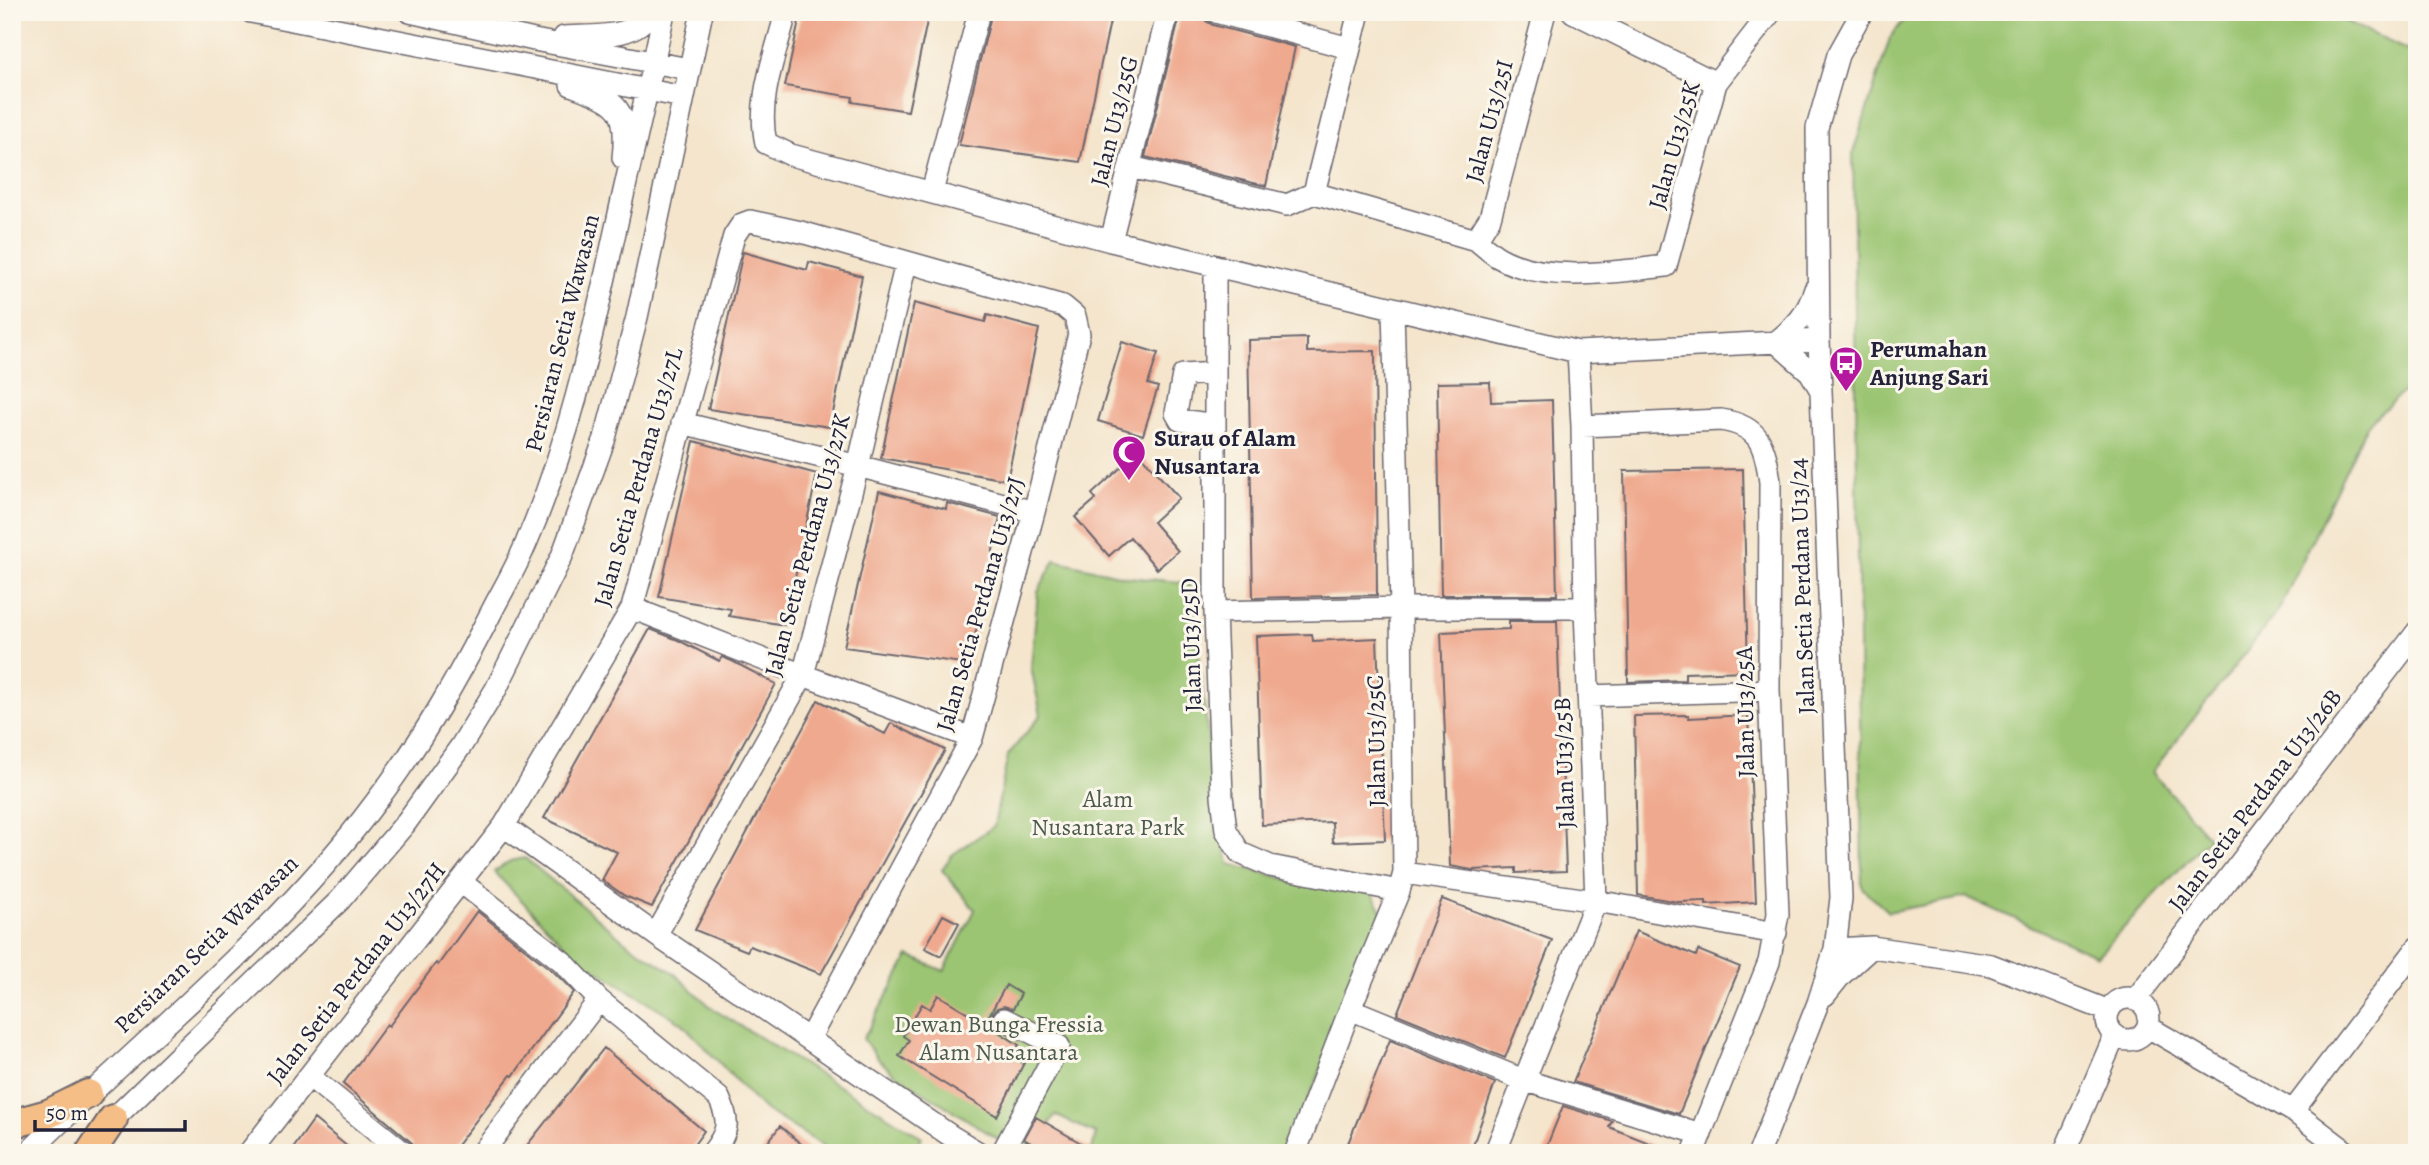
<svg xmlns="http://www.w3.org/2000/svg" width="2429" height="1165" viewBox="0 0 2429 1165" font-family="Alegreya,serif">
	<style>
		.green { fill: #9bc572; stroke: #5e7456; stroke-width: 2 }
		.building { fill: #efa98e }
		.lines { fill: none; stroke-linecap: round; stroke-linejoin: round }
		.minor-casing { stroke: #6c666e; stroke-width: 24 }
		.major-casing { stroke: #6c666e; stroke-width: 32 }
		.minor { stroke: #fff; stroke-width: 21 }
		.major { stroke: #f5be86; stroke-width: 28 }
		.labels { text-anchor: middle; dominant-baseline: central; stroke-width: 6; stroke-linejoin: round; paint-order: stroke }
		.street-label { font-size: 24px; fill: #22223b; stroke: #fbf7ec }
		.poi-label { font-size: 24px; font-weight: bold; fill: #22223b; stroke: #fbf7ec; text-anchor: start }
		.park-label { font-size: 24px; fill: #4c5b4e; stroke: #fbf7ec }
	</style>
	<rect width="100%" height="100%" fill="#fbf7ec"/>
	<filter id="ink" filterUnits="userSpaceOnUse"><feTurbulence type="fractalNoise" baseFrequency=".0143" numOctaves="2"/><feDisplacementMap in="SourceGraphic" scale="14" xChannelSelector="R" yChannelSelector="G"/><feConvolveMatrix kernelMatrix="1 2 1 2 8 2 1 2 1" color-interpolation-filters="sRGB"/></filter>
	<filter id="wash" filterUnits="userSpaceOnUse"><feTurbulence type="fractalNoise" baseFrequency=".00686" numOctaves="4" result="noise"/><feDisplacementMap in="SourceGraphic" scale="28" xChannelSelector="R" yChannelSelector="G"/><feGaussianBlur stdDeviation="1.57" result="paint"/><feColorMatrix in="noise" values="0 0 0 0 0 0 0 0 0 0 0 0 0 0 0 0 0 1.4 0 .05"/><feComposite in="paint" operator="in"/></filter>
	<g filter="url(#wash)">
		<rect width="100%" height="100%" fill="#f4e5cc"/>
		<!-- green -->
		<path class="green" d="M1910 12H2326L2417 55V379L2367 425 2280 608 2152 772 2209 838 2097 956 1967 897 1888 912 1862 888 1853 153 1890 38Z
			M1055 560 1127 577 1190 583 1215 795 1229 864 1291 880 1367 885 1383 912 1288 1153H1091L1096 1134 1055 1115 1031 1153H1020L895 1074 878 1059 863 1039 909 956 944 971 975 910 942 870 952 855 994 826 1008 755 1041 715 1031 667 1038 591Z
			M525 858 626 942 674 973 713 1009 922 1137 913 1153H835L762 1108 682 1023 577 958 494 872 510 861Z"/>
		<g id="blocks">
			<!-- building -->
			<path class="building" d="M801 12H929L908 111 852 102 853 97 785 86Z
				M992 12H1112L1080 162 959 145Z
				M1181 12H1203L1206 21 1213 25 1295 47 1266 186 1145 157Z
				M743 252 807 270 809 262 862 276 830 427 708 409Z
				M914 303 985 322 987 315 1039 329 1007 480 881 458Z
				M1307 338V352L1375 351 1377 595 1253 598 1248 340Z
				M1122 342 1158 353 1148 384 1158 387 1143 435 1098 421Z
				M1490 382 1491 402 1552 400 1557 595H1441L1437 383Z
				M694 441 817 474 785 625 729 616 731 609 659 597Z
				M1138 452 1179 498 1153 522 1178 551 1157 569 1130 537 1109 556 1075 517 1096 499 1092 494Z
				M1743 469 1748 671 1685 673V680L1628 682 1624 471Z
				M879 491 946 509 947 503 1000 517 969 664 844 647Z
				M1509 621H1557L1566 871 1516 873V868L1472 870 1450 866 1441 632 1509 629Z
				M650 629 678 640 719 661 722 657 732 661 776 684 652 907 625 896 602 880 617 852 544 818Z
				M1312 634 1313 641 1377 638 1385 840 1333 842 1332 822 1262 825 1256 636Z
				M818 700 885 734 891 723 945 750 821 974 750 946 747 951 695 930Z
				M1689 715V718L1748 715 1756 902 1706 905V901L1678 902 1638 895 1634 716Z
				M1442 899 1552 940 1505 1058 1397 1014Z
				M477 911 554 972 574 992 513 1076 511 1075 451 1153H417L412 1143 343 1084 387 1024 389 1026 436 963 438 965Z
				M943 915 959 923 941 956 925 948Z
				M1636 931 1696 956 1698 950 1740 967 1679 1114 1573 1082Z
				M1006 985 1021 994 1013 1009 1004 1006 997 1008 993 1013 991 1021 999 1032 1019 1045 1011 1057 1024 1063 997 1116 899 1056 909 1040 903 1036 922 1004 930 1009 938 995 985 1023Z
				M1390 1040 1495 1083 1470 1153H1344Z
				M604 1048 704 1131 688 1153H521Z
				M1563 1106 1612 1121 1609 1127 1674 1153H1544Z
				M1036 1117 1098 1153H1048L1024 1139Z
				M314 1119 355 1153H290Z
				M780 1126 812 1153H760Z"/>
		</g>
	</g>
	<g filter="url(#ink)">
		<use href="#blocks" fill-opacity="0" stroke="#6c666e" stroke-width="2"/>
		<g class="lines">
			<!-- minor casing -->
			<g class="minor-casing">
				<path id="minor" d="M251 12 683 97
					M410 12 534 40 689 69
					M786 12C776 54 756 100 766 143L791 155 1111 241 1578 352 1819 340
					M1216 12 1349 48
					M1573 12 1716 83
					M564 37C591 35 636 40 650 12
					M571 85C616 102 629 104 623 158
					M1131 167 1287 205 1314 193 1476 240C1483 245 1490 252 1498 257 1545 284 1614 272 1666 266L1716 83 1771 12
					M932 192 979 12
					M1314 193 1359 12
					M1476 240 1490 218 1545 12
					M1111 241 1168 12
					M1215 266V612L1222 796 1226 830 1240 853 1270 866 1399 891
					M1776 342C1797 325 1807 315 1815 289
					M1776 342 1810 372 1820 389
					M682 423 858 466 1034 512
					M1215 425 1180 420 1176 413 1183 375 1215 373
					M1582 426 1721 420C1760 426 1765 445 1770 482L1769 690 1778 914 1769 962 1693 1153
					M632 608 803 675 972 738
					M1215 612 1401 608H1585
					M1588 696 1769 690
					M1404 873 1596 901 1776 933
					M461 882 563 962 599 1000 719 1098C730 1122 729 1131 712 1153
					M656 935 803 675 858 466 906 263
					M1835 949 1872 947 1991 965 2109 1011
					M1825 995 1841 975 1872 947
					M2107 1019a21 21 0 1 1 42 0a21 21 0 1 1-42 0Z
					M2135 1000 2417 632
					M1350 1009 1523 1080 1701 1134
					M2148 1027 2293 1111 2348 1153
					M809 1039 972 738 1034 512 1079 334 1075 316 1063 306 801 232 750 221 742 224 734 236 632 608 504 826 656 935 951 1136 979 1153
					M309 1076 404 1153
					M2293 1111 2417 948
					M103 1129 340 900 405 824 461 746 496 689 562 556 605 438 637 317 702 12
					M28 1153C145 1038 277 935 375 803 422 742 459 676 494 607 505 586 518 564 527 541 571 439 593 331 617 223 632 153 650 83 664 12
					M249 1153 504 826
					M482 1153 599 1000
					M1002 1153 1059 1046 1004 1019
					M1295 1153 1350 1009 1399 891 1404 873 1401 608 1393 309
					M1495 1153 1596 901 1585 608 1582 426 1578 352
					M1759 1153 1818 1003 1835 949 1841 898 1819 340 1817 128 1838 55 1862 12
					M2064 1153 2115 1035"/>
			</g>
			<!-- major casing -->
			<g class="major-casing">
				<path id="major" d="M12 1124 48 1114 88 1094
					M90 1153 113 1119"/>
			</g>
			<!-- minor -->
			<use href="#minor" class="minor"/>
			<!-- major -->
			<use href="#major" class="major"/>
		</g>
	</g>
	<!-- icons -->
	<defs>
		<g id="bus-pin" transform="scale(1.75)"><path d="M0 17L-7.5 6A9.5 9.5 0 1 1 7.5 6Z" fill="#b5179e" stroke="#fbf7ec"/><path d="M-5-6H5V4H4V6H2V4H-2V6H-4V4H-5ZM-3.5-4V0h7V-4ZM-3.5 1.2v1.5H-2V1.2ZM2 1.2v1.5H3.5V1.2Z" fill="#fff"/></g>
		<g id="mosque-pin" transform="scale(1.75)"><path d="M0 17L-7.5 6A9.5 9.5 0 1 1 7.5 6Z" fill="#b5179e" stroke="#fbf7ec"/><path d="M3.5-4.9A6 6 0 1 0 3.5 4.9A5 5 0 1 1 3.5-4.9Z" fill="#fff"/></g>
	</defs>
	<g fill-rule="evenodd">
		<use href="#bus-pin" x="1846" y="363"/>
		<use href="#mosque-pin" x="1129" y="452"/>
	</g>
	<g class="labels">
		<!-- street labels -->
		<g class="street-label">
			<text transform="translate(1114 121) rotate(-76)">Jalan U13/25G</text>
			<text transform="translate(1489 121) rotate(-75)">Jalan U13/25I</text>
			<text transform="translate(1674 145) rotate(-74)">Jalan U13/25K</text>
			<text transform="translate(562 333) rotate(-76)">Persiaran Setia Wawasan</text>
			<text transform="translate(638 477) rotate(-74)">Jalan Setia Perdana U13/27L</text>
			<text transform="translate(807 545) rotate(-75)">Jalan Setia Perdana U13/27K</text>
			<text transform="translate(1802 586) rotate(-92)">Jalan Setia Perdana U13/24</text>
			<text transform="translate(980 604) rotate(-74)">Jalan Setia Perdana U13/27J</text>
			<text transform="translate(1191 645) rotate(-92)">Jalan U13/25D</text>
			<text transform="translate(1745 712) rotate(-91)">Jalan U13/25A</text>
			<text transform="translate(1376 741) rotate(-91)">Jalan U13/25C</text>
			<text transform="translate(1564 763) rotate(-92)">Jalan U13/25B</text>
			<text transform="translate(2255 800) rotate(-53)">Jalan Setia Perdana U13/26B</text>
			<text transform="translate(206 944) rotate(-44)">Persiaran Setia Wawasan</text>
			<text transform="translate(356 973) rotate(-52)">Jalan Setia Perdana U13/27H</text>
		</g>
		<!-- poi labels -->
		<g class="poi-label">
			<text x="1870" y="349">Perumahan<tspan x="1870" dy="28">Anjung Sari</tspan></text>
			<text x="1154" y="438">Surau of Alam<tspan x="1154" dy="28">Nusantara</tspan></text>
		</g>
		<!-- park labels -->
		<g class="park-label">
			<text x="1108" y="799">Alam<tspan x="1108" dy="28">Nusantara Park</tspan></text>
			<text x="999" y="1024">Dewan Bunga Fressia<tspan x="999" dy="28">Alam Nusantara</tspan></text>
		</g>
	</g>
	<!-- margin -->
	<rect width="2429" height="1165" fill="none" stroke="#fbf7ec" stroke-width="42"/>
	<!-- scale -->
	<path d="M35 1120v10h150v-10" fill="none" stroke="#22223b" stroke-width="3.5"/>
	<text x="46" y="1120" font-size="21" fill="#22223b" stroke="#fbf7ec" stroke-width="5" paint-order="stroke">50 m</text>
</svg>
